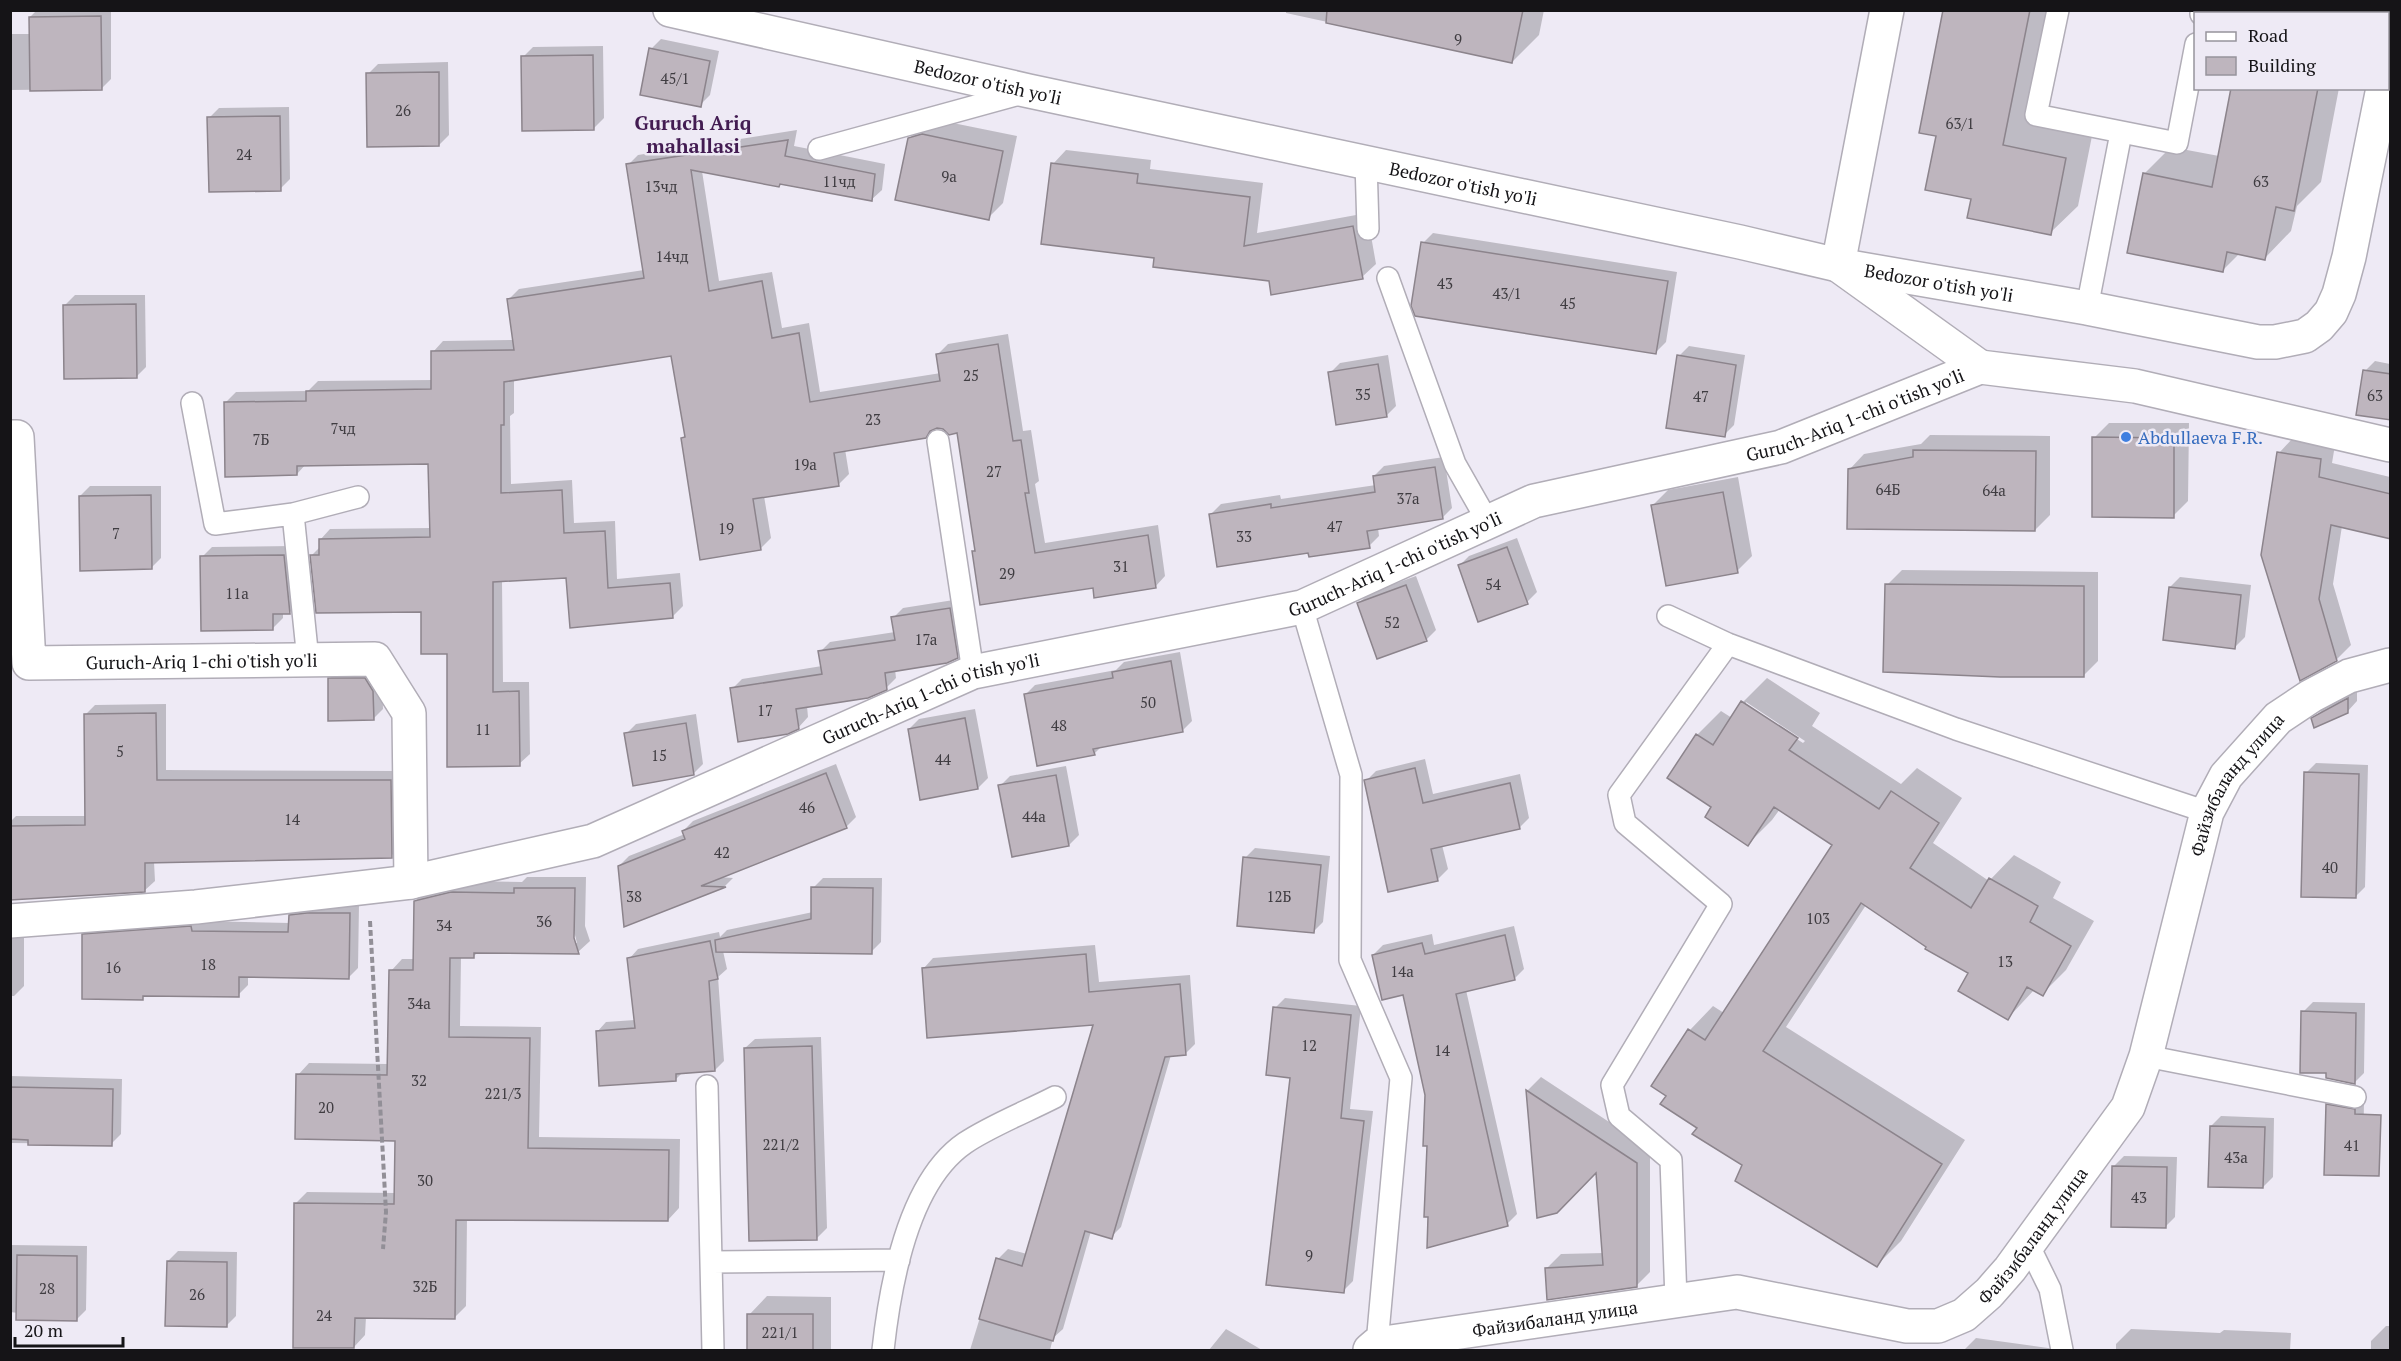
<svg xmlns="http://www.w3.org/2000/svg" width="2401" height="1361" viewBox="0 0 2401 1361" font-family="'PT Serif',serif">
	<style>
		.shadow { fill: #0003; fill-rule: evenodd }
		.building { fill: #beb5be; stroke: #8c848c; stroke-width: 1.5 }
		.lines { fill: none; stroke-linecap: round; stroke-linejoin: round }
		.service-casing { stroke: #b1adb7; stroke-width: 24 }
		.minor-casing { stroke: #b1adb7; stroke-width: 36 }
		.path { stroke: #928f97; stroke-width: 4; stroke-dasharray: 6 3; stroke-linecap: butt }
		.service { stroke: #fff; stroke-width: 21 }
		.minor { stroke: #fff; stroke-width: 33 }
		.shop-dot { fill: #3f7fe0; stroke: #eeeaf5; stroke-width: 2 }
		.labels { text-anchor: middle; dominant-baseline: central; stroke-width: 5; stroke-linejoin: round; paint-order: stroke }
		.number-label { font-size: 15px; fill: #3f3c41 }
		.street-label { font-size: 18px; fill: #151417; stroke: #eeeaf5 }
		.shop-label { font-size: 18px; fill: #366cbe; stroke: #eeeaf5; text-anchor: start }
		.neighbourhood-label { font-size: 20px; font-weight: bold; fill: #431c52; stroke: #eeeaf5 }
	</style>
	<rect width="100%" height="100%" fill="#eeeaf5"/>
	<!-- shadow -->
	<path class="shadow" d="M37 10H111V79L101 89 10 90V34H31L30 17Z
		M1286 10H1544L1539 35 1512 62 1286 13Z
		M1945 10H2051L2029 118 2093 131 2078 206 2050 233 1973 198 1938 135Z
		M2249 10H2355L2354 14H2248Z
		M661 39 719 51 710 95 700 105 651 49Z
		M603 46 604 118 594 128 523 57 533 47Z
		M448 62 449 135 439 145 368 74 378 64Z
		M2233 88H2339L2321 182 2297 206 2291 231 2264 259 2240 253 2223 270 2144 174 2171 147 2219 156Z
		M289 107 290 179 280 189 209 118 219 108Z
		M938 120 1017 136 1003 203 988 218 909 139 924 123Z
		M797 130 794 146 885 164 882 190 871 200 702 171 719 281 772 272 782 328 809 323 820 392 941 373 938 354 948 344 1008 334 1023 431 1031 430 1039 481 1035 484 1045 543 1158 525 1165 576 1155 587 1094 586 973 552 976 549 958 431 944 428H934L925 437 845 449 849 474 839 484 764 496 771 538 760 549 683 438 686 435 672 355 514 379V413L510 416 511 484 572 480 574 523 615 521 617 579 680 573 683 606 672 617 568 577 502 580 503 682H529L530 754 519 764 422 611 312 555 320 547V540L330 529 431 528 430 463 306 464 297 474 226 402 236 392 308 391 318 381 433 380V352L443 341 514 340 508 300 519 289 644 270 628 165 638 155Z
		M1066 150 1151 160 1150 169 1263 183 1257 233 1367 213 1376 264 1362 277 1270 280 1053 164Z
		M1433 233 1677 272 1666 342 1656 352 1423 243Z
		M75 295H145L146 367 136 377 65 305Z
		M1689 346 1745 355 1734 425 1724 435 1679 356Z
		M1388 355 1396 406 1386 416 1330 373 1340 363Z
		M2375 361 2390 364V419L2365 371Z
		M2109 423H2189L2188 501 2173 516 2094 438Z
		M1930 435 2050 436V515L2035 530 1849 470 1864 454 1921 444Z
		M2293 438 2335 445 2332 463 2390 477V538L2342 526 2333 584 2351 645 2336 660 2301 679 2279 453Z
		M1444 457 1452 508 1442 518 1378 528 1379 536 1369 546 1309 551 1211 514 1221 504 1280 495 1281 499 1376 485 1374 476 1384 466Z
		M1738 477 1752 556 1737 571 1653 505 1668 490Z
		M90 486H161V558L151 568 80 496Z
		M1517 538 1537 592 1527 602 1459 566 1469 556Z
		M294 546 300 602 290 612H283V618L273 628 202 557 212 547Z
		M1902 570 2098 572V661L2083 676 1887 585Z
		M1416 576 1436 630 1426 640 1359 603 1369 593Z
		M2180 577 2251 585 2245 637 2235 647 2170 587Z
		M960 599 967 647 957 657 895 669 896 678 886 688 807 706 808 717 798 728 732 689 742 679 822 666 820 652 830 642 895 632 893 618 903 608Z
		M1180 652 1192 721 1182 731 1102 746 1094 754 1025 695 1035 685 1116 670 1124 662Z
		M339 669H375L382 681 383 709 373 719 329 679Z
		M1767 678 1820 713 1812 726 1901 784 1917 768 1962 798 1933 843 1989 881 2014 855 2061 882 2053 898 2094 921 2066 970 2042 994 2034 990 2008 1018 1970 973 1866 905 1786 1027 1965 1140 1901 1241 1877 1265 1744 1164 1699 1128 1668 1095 1653 1086 1690 1030 1713 1006 1724 1013 1834 844 1780 809 1772 820 1748 844 1713 807 1669 778 1697 735 1721 711 1732 718 1743 702ZM1746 702 1805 741 1803 743 1746 706Z
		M2357 690V701L2347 712 2313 719 2323 709Z
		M166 704V770L400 771 401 846 391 856 154 862 155 881 144 891 10 899V822L16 816H86L85 715 95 705Z
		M975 709 988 778 978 788 909 729 919 719Z
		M696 714 703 764 693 774 626 734 636 724Z
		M1425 759 1433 794 1520 774 1529 818 1519 828 1442 845 1448 869 1438 879 1389 891 1366 781 1376 771Z
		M2316 763 2368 765 2365 887 2355 897 2306 773Z
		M836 764 856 817 846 827 719 877 733 878 725 886 626 925 619 866 629 856 685 834 683 831 693 821Z
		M1066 766 1079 835 1069 845 1000 786 1010 776Z
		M1255 848 1330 856 1323 922 1313 932 1245 858Z
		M527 877H586L585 926 590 941 578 952 479 951 473 957H461L460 1026 541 1027 539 1137 680 1139 679 1208 668 1220 467 1219 466 1306 454 1318 366 1317 365 1335 354 1347 295 1204 307 1192 396 1193V1140L298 1075 309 1063 389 1064 391 971 402 959H415V901L427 889 463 881 522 882ZM574 931 577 943H574Z
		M823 878H882L881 942 871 952 723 951 727 969 718 977 724 1061 715 1070 683 1072 676 1079 597 1032 606 1022 635 1020 629 959 638 949 719 932 720 937 727 930 813 912V888Z
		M359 904 358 968 348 978 248 976V985L238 995 146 994 142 998 84 935 94 925 201 921 290 923V916L300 906Z
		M1514 926 1524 969 1514 979 1466 990 1517 1214 1507 1224 1428 1144 1427 1094 1404 993 1373 955 1383 945 1432 934 1434 945Z
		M10 927 24 930V986L14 996H10Z
		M1095 945 1099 982 1190 975 1195 1044 1185 1054 1171 1055 1121 1227 1111 1237 1091 1231 1063 1329 1053 1338 1050 1350H970L998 1259 1008 1249 1027 1254 1095 1023 924 968 933 958Z
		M1285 998 1361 1006 1350 1109 1373 1111 1353 1281 1343 1291 1275 1008Z
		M2313 1002 2365 1003 2364 1073 2355 1082 2303 1012Z
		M821 1037 827 1228 817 1238 745 1048 755 1039Z
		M10 1076 122 1079 121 1134 111 1144 10 1143Z
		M1541 1077 1650 1149V1272L1636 1286 1547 1268 1561 1254 1604 1253 1597 1170 1527 1091Z
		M2337 1095 2364 1100 2363 1164 2327 1105Z
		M2221 1116 2274 1118 2273 1177 2263 1187 2211 1126Z
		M2124 1156 2177 1157 2175 1217 2165 1227 2114 1166Z
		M10 1245 87 1246 86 1310 76 1320 10 1312Z
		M178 1251 237 1252 236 1316 226 1326 168 1261Z
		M767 1296 831 1297V1350H749V1315Z
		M2386 1326H2390V1350H2371V1341Z
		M1226 1329 1262 1350H1209Z
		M2131 1329 2220 1333 2224 1330 2291 1333 2290 1350H2116V1344Z
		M1976 1338 2062 1350H1964Z"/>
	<!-- building -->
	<path class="building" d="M1327 10H1523L1512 63 1326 23Z
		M1943 10H2030L2003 145 2066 158 2051 235 1967 218 1971 199 1925 190 1936 136 1919 133Z
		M101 16 102 90 30 91 29 17Z
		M649 48 710 61 701 107 640 95Z
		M593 55 594 130 522 131 521 56Z
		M439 72V146L367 147 366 73Z
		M2231 88H2318L2294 211 2276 207 2265 260 2227 252 2223 272 2127 253 2143 173 2212 187Z
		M280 116 281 191 209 192 207 117Z
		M922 134 1003 151 989 220 895 200 908 138Z
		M788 140 785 156 875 174 872 201 780 184 779 187 691 170 709 291 762 281 772 338 799 333 810 402 940 381 936 354 998 344 1013 441 1021 440 1029 493H1025L1035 553 1148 535 1156 588 1094 598 1093 588 980 605 972 551H975L957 433 949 435 943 429 937 428 930 431 926 438 834 453 839 486 753 499 761 550 700 560 681 438 685 437 671 356 504 382V425H501V493L562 490 564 533 605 531 608 588 670 583 673 618 570 628 566 578 493 582V692L519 691 520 766 447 767V654H421V612L316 613 310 555H319V539L430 537 428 464 297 466V475L225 477 224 402 306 401V391L431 389V351L514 350 507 299 644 278 626 164Z
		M1051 163 1138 174 1137 183 1250 197 1244 246 1353 226 1363 279 1271 295 1269 281 1153 267 1154 258 1041 244Z
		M1421 242 1668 281 1656 354 1415 316 1411 306Z
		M136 304 137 378 64 379 63 305Z
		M1677 355 1736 365 1725 437 1666 428Z
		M1378 364 1387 417 1336 425 1328 372Z
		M2363 370 2391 374V420L2356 415Z
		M2092 437 2174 438V518L2092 517Z
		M1913 450 2036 451 2035 531 1847 529 1848 469 1913 457Z
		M2277 452 2321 459 2319 477 2391 494V539L2331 525 2319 599 2337 661 2300 681 2261 555Z
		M1435 467 1443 519 1367 531 1370 548 1309 557 1308 553 1217 567 1209 514 1271 504V508L1375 492 1373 476Z
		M1723 492 1738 573 1666 586 1651 505Z
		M151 495 152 569 80 571 79 496Z
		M1507 547 1528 604 1478 622 1458 565Z
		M284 555 290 614H273V630L201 631 200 556Z
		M1885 584 2084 586V677H2000L1883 672Z
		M1406 585 1427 641 1377 659 1357 603Z
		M2169 587 2241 595 2235 649 2163 640Z
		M950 608 958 658 947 663 885 673 887 690 868 698 796 709 799 729 788 734 738 742 730 688 822 674 818 651 895 640 891 617Z
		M1171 661 1183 732 1093 749 1095 755 1037 766 1024 694 1113 678 1112 672Z
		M328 678H365L373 691 374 720 328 721Z
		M2348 698V713L2314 728 2311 718Z
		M1741 701 1798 738 1789 750 1879 809 1891 791 1939 823 1910 868 1971 908 1989 878 2038 906 2030 922 2071 946 2043 996 2027 987 2008 1020 1958 991 1968 973 1925 949 1926 947 1861 903 1763 1051 1942 1164 1877 1267 1735 1181 1742 1165 1692 1134 1697 1128 1660 1104 1666 1096 1651 1086 1688 1029 1705 1040 1832 845 1774 807 1748 846 1705 817 1711 807 1667 778 1696 734 1713 745Z
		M156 713 157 780H391L392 858 145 863V892L10 900V826L85 825 84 714Z
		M965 718 978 789 920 800 908 729Z
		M686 723 694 775 633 786 624 733Z
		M1415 768 1423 803 1510 783 1520 829 1431 849 1438 881 1388 892 1364 780Z
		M2304 772 2359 774 2356 898 2301 897Z
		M826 773 847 828 701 886 726 887 624 927 618 866 685 839 682 831Z
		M1056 775 1069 846 1012 857 998 785Z
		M1243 857 1321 865 1314 933 1237 926Z
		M811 887 873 888 872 954 716 952 715 940 811 919Z
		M514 888H575L574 938 579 954 474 953V958H450L449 1037 530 1038 528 1148 669 1150 668 1221 456 1220 455 1319 355 1318 354 1348H293L294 1203 394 1204 395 1141 295 1139 296 1074 387 1075 389 970H413L414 901 451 892 514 893Z
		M307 913H350L349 979 239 977V997L143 996V1000L82 999V934L191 926 192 931 288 932 289 915Z
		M1505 935 1515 980 1456 994 1508 1226 1427 1248 1428 1217H1424L1427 1146H1423L1425 1095 1403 995 1382 1000 1372 955 1422 943 1425 954Z
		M710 941 718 979 709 981 715 1071 676 1074V1081L599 1086 596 1031 635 1028 627 958Z
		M1086 954 1089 992 1180 984 1186 1055 1165 1057 1112 1239 1085 1231 1053 1341 979 1319 996 1258 1022 1266 1093 1025 927 1038 922 968Z
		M1273 1007 1351 1015 1341 1118 1364 1121 1344 1293 1266 1285 1290 1078 1266 1075Z
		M2301 1011 2356 1013 2355 1084 2326 1078V1073H2300Z
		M812 1046 817 1240 749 1241 744 1048Z
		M10 1087 113 1089 112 1146 28 1145V1140L10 1139Z
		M1526 1090 1637 1163V1287L1547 1300 1545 1268 1603 1265 1596 1173 1557 1213 1537 1218Z
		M2326 1104 2355 1109V1114L2381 1115 2379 1176 2324 1175Z
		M2210 1126 2265 1127 2263 1188 2208 1187Z
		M2112 1166 2167 1167 2166 1228 2111 1227Z
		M17 1255 77 1256V1321L16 1320Z
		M167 1261 227 1262V1327L165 1326Z
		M747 1314H813V1350H747Z"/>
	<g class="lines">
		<!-- service casing -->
		<g class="service-casing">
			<path id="service" d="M2058 10 2036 115 2177 143 2196 44
				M2201 14 2202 10
				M819 149 1023 93
				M1366 162 1368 229
				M1388 278 1455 464 1488 522
				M2087 308 2121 133
				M192 403 215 524 293 514 308 660
				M938 441 973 672
				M293 514 358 497
				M1302 607 1351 775 1350 960 1401 1078 1377 1344
				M1668 616 1728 644 1956 729 2207 812
				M2146 1056 2355 1097
				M707 1086 713 1350
				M2028 1244 2050 1289 2062 1350
				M712 1262 899 1260
				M1676 1300 1671 1160 1619 1116 1612 1085 1721 904 1625 823 1619 795 1728 644
				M883 1350C890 1286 908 1182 965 1143 990 1126 1028 1111 1055 1097"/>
		</g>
		<!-- minor casing -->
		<g class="minor-casing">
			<g id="minor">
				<path id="s1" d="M670 10 1029 91 1740 242 1838 265 2087 308 2258 342H2275L2305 336 2319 326 2331 312 2339 294 2349 257 2383 88"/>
				<path d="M1887 10 1838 265 1980 367"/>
				<path d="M2388 66 2390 52"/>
				<path id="s2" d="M10 437H17L29 663 375 659 409 713 411 882"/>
				<path id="s3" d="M10 921 196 907 411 882 593 841 973 672 1302 607 1534 501 1781 447 1980 367 2135 386 2390 445"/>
				<path id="s4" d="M1370 1350 1377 1344 1737 1292 1907 1326H1938L1964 1315 1989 1293 2010 1269 2128 1107 2146 1056 2207 812 2226 776 2278 718 2311 696 2349 676 2390 665"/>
			</g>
		</g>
		<!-- path -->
		<path class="path" d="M370 921 386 1212 383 1249"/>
		<!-- service -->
		<use href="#service" class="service"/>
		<!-- minor -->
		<use href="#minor" class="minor"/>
	</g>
	<!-- markers -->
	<circle class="shop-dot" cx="2126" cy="437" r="6"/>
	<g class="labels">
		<!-- number labels -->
		<g class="number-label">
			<text x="1458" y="39">9</text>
			<text x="675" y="78">45/1</text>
			<text x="403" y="110">26</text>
			<text x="1960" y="123">63/1</text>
			<text x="244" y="154">24</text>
			<text x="949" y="176">9a</text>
			<text x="839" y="181">11чд</text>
			<text x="2261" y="181">63</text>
			<text x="661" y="186">13чд</text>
			<text x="672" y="256">14чд</text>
			<text x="1445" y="283">43</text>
			<text x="1507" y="293">43/1</text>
			<text x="1568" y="303">45</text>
			<text x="971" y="375">25</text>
			<text x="1363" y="394">35</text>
			<text x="2375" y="395">63</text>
			<text x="1701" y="396">47</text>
			<text x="873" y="419">23</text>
			<text x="343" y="428">7чд</text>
			<text x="261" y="439">7Б</text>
			<text x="805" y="464">19a</text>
			<text x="994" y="471">27</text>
			<text x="1888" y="489">64Б</text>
			<text x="1994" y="490">64а</text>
			<text x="1408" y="498">37а</text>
			<text x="1335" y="526">47</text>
			<text x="726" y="528">19</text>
			<text x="116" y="533">7</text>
			<text x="1244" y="536">33</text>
			<text x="1121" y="566">31</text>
			<text x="1007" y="573">29</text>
			<text x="1493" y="584">54</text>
			<text x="237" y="593">11а</text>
			<text x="1392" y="622">52</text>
			<text x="926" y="639">17a</text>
			<text x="1148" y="702">50</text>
			<text x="765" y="710">17</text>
			<text x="1059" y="725">48</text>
			<text x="483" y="729">11</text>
			<text x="120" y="751">5</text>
			<text x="659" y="755">15</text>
			<text x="943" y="759">44</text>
			<text x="807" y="807">46</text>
			<text x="1034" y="816">44a</text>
			<text x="292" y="819">14</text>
			<text x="722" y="852">42</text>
			<text x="2330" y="867">40</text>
			<text x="634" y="896">38</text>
			<text x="1279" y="896">12Б</text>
			<text x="1818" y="918">103</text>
			<text x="544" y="921">36</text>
			<text x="444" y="925">34</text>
			<text x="2005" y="961">13</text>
			<text x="208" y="964">18</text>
			<text x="113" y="967">16</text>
			<text x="1402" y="971">14а</text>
			<text x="419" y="1003">34а</text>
			<text x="1309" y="1045">12</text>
			<text x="1442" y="1050">14</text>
			<text x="419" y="1080">32</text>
			<text x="503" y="1093">221/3</text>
			<text x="326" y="1107">20</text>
			<text x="781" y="1144">221/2</text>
			<text x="2352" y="1145">41</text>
			<text x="2236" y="1157">43а</text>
			<text x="425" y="1180">30</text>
			<text x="2139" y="1197">43</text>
			<text x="1309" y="1255">9</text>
			<text x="425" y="1286">32Б</text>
			<text x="47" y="1288">28</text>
			<text x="197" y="1294">26</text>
			<text x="324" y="1315">24</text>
			<text x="780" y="1332">221/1</text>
		</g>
		<!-- street labels -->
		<g class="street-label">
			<text stroke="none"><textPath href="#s1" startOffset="326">Bedozor o'tish yo'li</textPath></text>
			<text stroke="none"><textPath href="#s1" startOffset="812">Bedozor o'tish yo'li</textPath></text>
			<text stroke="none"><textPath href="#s1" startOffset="1298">Bedozor o'tish yo'li</textPath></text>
			<text stroke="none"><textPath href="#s3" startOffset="1929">Guruch-Ariq 1-chi o'tish yo'li</textPath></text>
			<text stroke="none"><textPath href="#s3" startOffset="1443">Guruch-Ariq 1-chi o'tish yo'li</textPath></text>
			<text stroke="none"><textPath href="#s2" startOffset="406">Guruch-Ariq 1-chi o'tish yo'li</textPath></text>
			<text stroke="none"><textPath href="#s3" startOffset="957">Guruch-Ariq 1-chi o'tish yo'li</textPath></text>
			<text stroke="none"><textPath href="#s4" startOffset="1215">Файзибаланд улица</textPath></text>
			<text stroke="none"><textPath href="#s4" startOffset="711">Файзибаланд улица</textPath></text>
			<text stroke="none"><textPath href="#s4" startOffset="189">Файзибаланд улица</textPath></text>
		</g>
		<!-- shop labels -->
		<g class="shop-label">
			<text x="2138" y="437">Abdullaeva F.R.</text>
		</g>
		<!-- neighbourhood labels -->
		<g class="neighbourhood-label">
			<text x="693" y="122">Guruch Ariq<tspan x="693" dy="23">mahallasi</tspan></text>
		</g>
	</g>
	<!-- border -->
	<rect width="2401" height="1361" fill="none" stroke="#151417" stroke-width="24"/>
	<!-- legend -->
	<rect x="2194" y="12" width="195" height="78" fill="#eeeaf5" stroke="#97949c" stroke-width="1.5"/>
	<rect x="2206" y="32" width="30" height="9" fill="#ffffff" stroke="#97949c" stroke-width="1.5"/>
	<text x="2248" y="42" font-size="18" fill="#151417">Road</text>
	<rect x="2206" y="57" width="30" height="18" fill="#beb5be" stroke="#97949c" stroke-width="1.5"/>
	<text x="2248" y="72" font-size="18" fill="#151417">Building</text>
	<!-- scale -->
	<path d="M15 1337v9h108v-9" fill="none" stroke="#151417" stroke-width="3"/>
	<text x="24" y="1337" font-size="18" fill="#151417" stroke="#eeeaf5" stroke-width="4.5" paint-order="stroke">20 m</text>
</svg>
